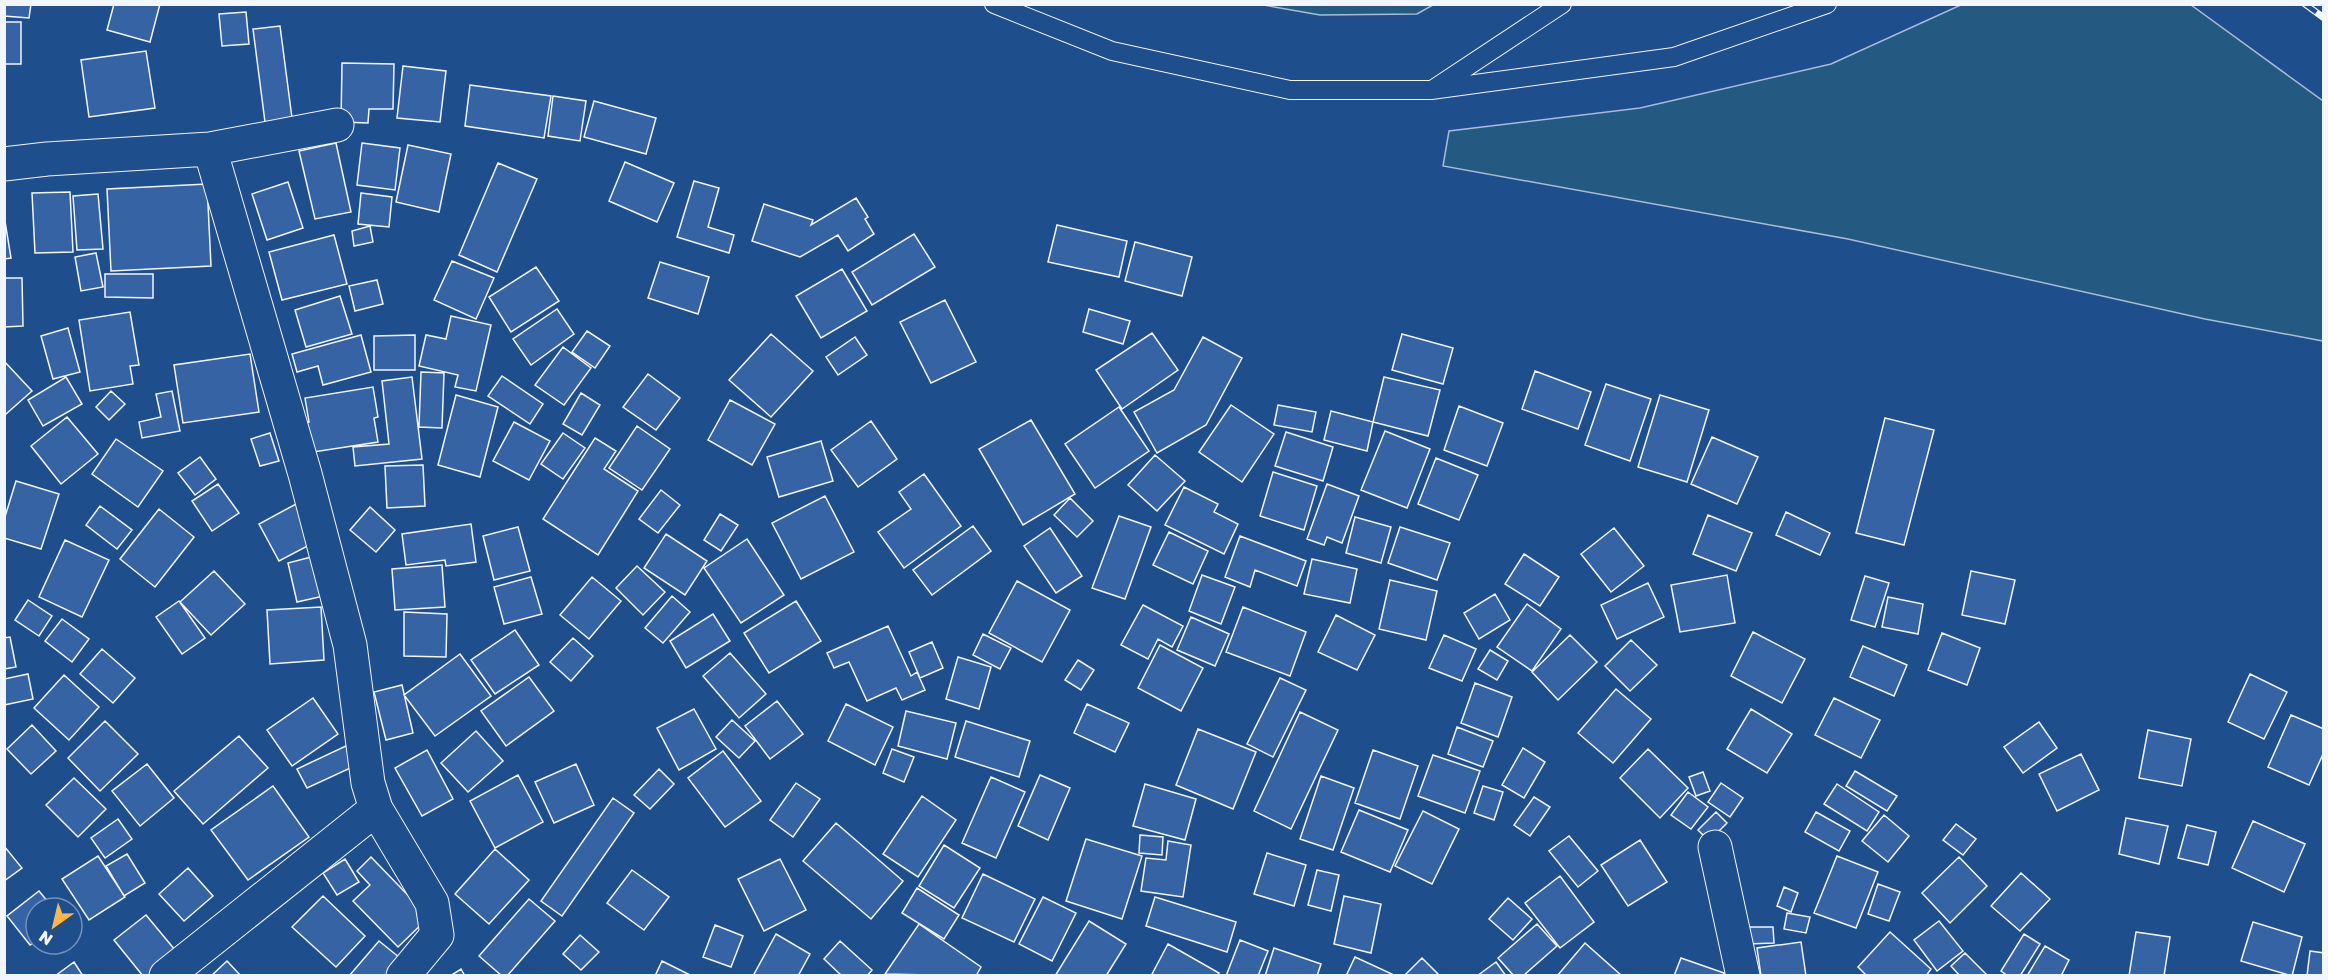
<svg xmlns="http://www.w3.org/2000/svg" width="2328" height="980" viewBox="0 0 2328 980" font-family="'Golos Text',sans-serif">
	<style>
		.green { fill: #245a82; stroke: #a8bbd7; stroke-width: 1.5 }
		.building { fill: #3563a3; stroke: #f2f6ff; stroke-width: 1.5 }
		.lines { fill: none; stroke-linecap: round; stroke-linejoin: round }
		.service-casing { stroke: #f2f6ff; stroke-width: 20 }
		.minor-casing { stroke: #f2f6ff; stroke-width: 35 }
		.service { stroke: #1f4e8c; stroke-width: 18 }
		.minor { stroke: #1f4e8c; stroke-width: 33 }
		.rail-casing { stroke: #f2f6ff; stroke-width: 7 }
		.rail { stroke: #1f4e8c; stroke-width: 4.5; stroke-dasharray: 14; stroke-linecap: butt }
	</style>
	<rect width="100%" height="100%" fill="#1f4e8c"/>
	<!-- green -->
	<path class="green" d="M1963 4 2191 5 2323 101V341L2205 319 1848 239 1443 166 1449 131 1640 108 1831 64Z
		M1263 5H1433L1417 14 1320 15Z"/>
	<!-- building -->
	<path class="building" d="M4 4H31L29 18 4 16Z
		M114 4H160L150 42 107 30Z
		M246 12 249 44 222 46 219 14Z
		M4 22H21V64H4Z
		M280 26 292 118 265 122 253 29Z
		M146 51 155 108 89 117 81 60Z
		M342 63 394 64 393 109H369L368 123 341 122Z
		M403 66 446 71 440 122 397 118Z
		M470 85 551 96 544 138 465 126Z
		M553 96 586 101 580 141 548 136Z
		M594 101 656 118 646 154 584 137Z
		M336 143 351 212 315 219 299 151Z
		M362 143 400 148 395 190 357 185Z
		M408 145 451 154 439 212 396 202Z
		M625 162 674 183 657 222 609 201Z
		M498 163 537 179 497 272 459 255Z
		M694 181 719 188 708 227 734 235 729 253 677 237Z
		M288 182 303 228 267 240 252 194Z
		M207 184 211 266 111 271 107 189Z
		M70 192 73 252 35 253 32 193Z
		M361 193 392 197 389 227 358 224Z
		M98 194 103 249 77 250 73 196Z
		M856 198 868 217 865 219 874 234 848 251 838 235 800 257 752 241 764 204 813 220 811 225Z
		M4 215 11 258 4 259Z
		M1057 225 1127 241 1119 277 1048 262Z
		M370 226 373 242 354 246 352 231Z
		M914 234 935 267 872 305 852 272Z
		M334 235 347 284 282 300 269 252Z
		M1135 242 1192 257 1182 296 1125 281Z
		M96 253 103 287 81 291 75 257Z
		M452 261 494 278 476 319 434 300Z
		M660 262 709 277 698 314 648 298Z
		M536 267 559 301 511 332 489 297Z
		M842 269 867 311 821 338 796 296Z
		M105 274H153V298L105 297Z
		M4 278H22L23 326 4 327Z
		M377 280 383 304 355 311 349 286Z
		M340 296 352 334 306 347 295 310Z
		M945 300 976 362 931 383 900 322Z
		M557 309 574 334 531 365 513 339Z
		M1089 309 1130 321 1123 344 1083 332Z
		M130 312 139 365 130 366 133 384 90 391 79 320Z
		M451 316 491 325 476 391 455 387 458 375 419 366 426 335 446 339Z
		M68 328 80 372 53 379 41 336Z
		M587 331 610 346 595 368 572 352Z
		M1152 333 1178 370 1122 409 1096 370Z
		M771 334 813 371 771 417 729 380Z
		M1402 334 1453 348 1443 384 1392 370Z
		M361 335 371 372 323 385 318 366 297 372 292 354Z
		M415 335V370H374V336Z
		M855 337 867 355 838 375 826 357Z
		M1203 337 1242 358 1206 425 1157 453 1134 412 1174 390Z
		M563 347 591 368 564 405 535 385Z
		M250 354 259 412 183 423 174 365Z
		M4 361 32 391 6 414 4 412Z
		M1535 371 1591 392 1578 429 1522 409Z
		M421 372 444 373 442 428 419 427Z
		M648 374 680 398 656 430 623 407Z
		M502 376 543 404 530 424 488 396Z
		M66 377 82 404 43 426 28 400Z
		M412 377 422 459 355 466 353 447 389 444 382 381Z
		M1384 377 1440 390 1428 436 1373 422Z
		M1606 384 1651 399 1630 461 1585 445Z
		M373 387 378 417 374 418 378 442 307 453 302 423 309 422 305 398Z
		M111 391 125 404 109 420 96 407Z
		M172 391 180 431 142 438 139 422 161 417 156 394Z
		M581 393 600 405 582 435 563 424Z
		M456 395 498 407 480 477 438 465Z
		M1660 395 1709 410 1687 482 1638 467Z
		M730 400 775 424 752 465 708 440Z
		M1231 405 1274 434 1242 482 1199 452Z
		M1278 405 1316 412 1312 432 1274 425Z
		M1459 406 1503 423 1487 466 1444 450Z
		M1119 407 1149 451 1095 488 1065 444Z
		M1331 411 1373 422 1367 451 1324 440Z
		M67 417 98 454 61 484 31 446Z
		M1885 418 1934 430 1904 545 1856 533Z
		M1031 420 1075 494 1023 525 979 449Z
		M871 421 897 459 858 487 831 450Z
		M514 422 550 441 529 480 493 461Z
		M637 426 670 449 642 490 609 468Z
		M1385 431 1430 449 1407 508 1361 490Z
		M1286 432 1333 447 1323 481 1275 466Z
		M270 433 279 461 260 466 251 439Z
		M563 433 585 448 563 479 541 464Z
		M1712 437 1758 457 1737 504 1691 484Z
		M595 438 616 451 604 469 638 491 598 555 543 519Z
		M116 439 163 471 138 507 92 474Z
		M821 441 833 481 779 497 767 457Z
		M1155 455 1185 481 1157 511 1128 485Z
		M200 457 216 479 195 495 178 473Z
		M1436 458 1478 475 1459 520 1418 504Z
		M423 465 425 506 387 508 385 466Z
		M1273 472 1317 486 1304 530 1260 516Z
		M924 474 961 526 904 568 878 532 911 509 899 492Z
		M16 481 59 494 41 549 4 538V520Z
		M218 484 239 513 212 531 192 501Z
		M1327 484 1359 496 1342 543 1327 537 1324 545 1307 539Z
		M1184 487 1218 504 1214 512 1238 524 1224 554 1165 525Z
		M661 490 680 505 658 533 639 519Z
		M825 496 854 552 801 579 772 523Z
		M1070 498 1093 521 1077 537 1054 515Z
		M296 504 317 541 279 561 259 524Z
		M100 506 132 530 117 549 86 525Z
		M370 507 395 530 376 552 350 530Z
		M159 509 194 537 155 587 120 559Z
		M1786 512 1830 533 1820 555 1776 535Z
		M720 514 738 525 721 551 704 540Z
		M1708 515 1752 533 1736 571 1693 554Z
		M1119 516 1151 527 1125 599 1092 588Z
		M1355 517 1391 527 1381 563 1346 553Z
		M471 524 476 562 446 566 445 560 406 565 402 534Z
		M973 526 991 551 932 595 913 570Z
		M518 527 530 571 494 580 483 536Z
		M1400 527 1450 543 1437 580 1388 563Z
		M1050 528 1082 576 1056 593 1024 546Z
		M1614 528 1644 566 1611 592 1581 554Z
		M1169 532 1208 551 1193 584 1153 565Z
		M666 534 707 561 685 595 644 568Z
		M1240 536 1306 561 1297 586 1255 570 1250 587 1225 577Z
		M747 539 784 595 741 623 704 568Z
		M65 540 109 560 82 617 39 597Z
		M1524 554 1559 577 1540 606 1505 584Z
		M319 555 328 595 297 602 288 563Z
		M1312 559 1357 569 1350 603 1304 594Z
		M442 565 445 607 395 610 392 569Z
		M637 566 665 592 643 615 616 588Z
		M214 571 245 604 211 635 180 602Z
		M1971 571 2015 580 2005 624 1962 615Z
		M1202 575 1235 587 1221 624 1189 611Z
		M1727 575 1735 623 1680 632 1671 585Z
		M1865 576 1889 583 1875 627 1851 620Z
		M531 577 542 614 504 624 494 587Z
		M592 577 621 601 589 639 560 615Z
		M1390 580 1437 591 1426 640 1379 629Z
		M1017 581 1070 610 1042 662 989 633Z
		M1648 583 1664 617 1617 639 1601 605Z
		M1495 594 1510 620 1479 639 1464 613Z
		M672 596 690 612 663 643 645 628Z
		M1888 597 1923 604 1918 634 1882 627Z
		M28 600 52 616 39 636 15 620Z
		M179 601 205 638 182 654 156 617Z
		M796 601 821 641 769 673 744 633Z
		M1527 604 1561 629 1532 671 1497 647Z
		M1143 605 1183 626 1172 647 1158 639 1148 659 1121 645Z
		M321 607 324 660 270 664 267 610Z
		M1243 607 1306 632 1290 676 1226 652Z
		M404 612 447 614 446 657 404 656Z
		M713 614 730 641 686 668 670 641Z
		M1336 615 1375 635 1357 670 1318 652Z
		M1191 617 1229 634 1215 666 1177 650Z
		M62 619 89 639 72 662 45 641Z
		M888 626 911 676 917 672 925 690 902 700 896 688 867 701 849 662 834 668 827 653Z
		M515 630 539 665 495 694 471 660Z
		M1753 632 1805 659 1782 703 1731 676Z
		M1942 633 1980 648 1967 685 1928 670Z
		M983 634 1011 648 1000 669 973 655Z
		M1444 635 1476 649 1462 681 1429 668Z
		M1570 635 1597 662 1558 700 1532 672Z
		M10 637 16 667 4 669V638Z
		M573 638 593 656 571 681 550 662Z
		M1631 640 1657 665 1630 691 1605 666Z
		M932 642 943 668 920 678 909 652Z
		M1160 645 1203 668 1181 711 1138 688Z
		M1863 646 1907 665 1894 696 1850 677Z
		M102 649 135 678 113 703 80 674Z
		M1490 650 1508 661 1497 680 1478 669Z
		M730 653 766 694 739 718 703 676Z
		M460 654 491 696 435 736 404 695Z
		M958 657 991 667 979 709 946 699Z
		M1078 660 1094 670 1081 690 1065 680Z
		M28 674 33 699 4 705V679Z
		M2250 674 2287 692 2264 739 2228 722Z
		M64 675 99 707 69 740 34 708Z
		M529 677 554 711 506 746 481 711Z
		M1280 678 1306 690 1273 757 1247 744Z
		M1475 683 1512 697 1498 737 1461 723Z
		M402 685 413 733 386 740 374 692Z
		M1616 689 1651 719 1613 763 1578 733Z
		M313 698 338 734 292 766 267 730Z
		M1834 698 1880 720 1861 758 1815 735Z
		M777 701 803 734 770 759 745 726Z
		M846 704 893 727 875 765 828 741Z
		M1087 704 1129 723 1115 752 1074 733Z
		M694 709 716 749 679 770 657 728Z
		M1751 709 1792 734 1767 773 1727 749Z
		M906 711 956 723 947 759 898 746Z
		M1300 712 1338 730 1291 829 1254 811Z
		M2291 715 2324 729V752L2309 785 2268 767Z
		M732 720 755 741 739 758 716 737Z
		M105 721 138 754 100 791 68 758Z
		M966 721 1030 741 1019 777 955 757Z
		M2039 722 2057 748 2023 773 2004 747Z
		M32 725 56 751 31 774 7 749Z
		M1457 727 1493 741 1483 767 1448 754Z
		M1198 729 1256 752 1233 809 1176 785Z
		M2148 730 2191 739 2182 786 2139 778Z
		M476 731 503 761 468 792 441 763Z
		M239 736 268 768 203 824 174 791Z
		M348 745 357 765 307 788 297 769Z
		M1523 748 1545 762 1524 798 1502 785Z
		M892 749 914 757 904 782 883 773Z
		M1648 749 1688 788 1660 818 1620 778Z
		M427 750 453 799 422 816 395 768Z
		M1373 750 1418 766 1400 819 1355 803Z
		M723 751 761 801 725 827 688 778Z
		M2081 754 2099 790 2057 811 2039 774Z
		M1433 755 1480 771 1465 813 1418 796Z
		M147 764 174 798 140 826 112 791Z
		M576 764 594 805 554 823 535 782Z
		M659 769 674 784 650 809 634 795Z
		M1855 771 1897 796 1887 811 1846 786Z
		M1703 772 1710 791 1696 796 1689 777Z
		M518 775 543 822 495 848 470 801Z
		M1040 775 1070 788 1048 840 1018 826Z
		M1321 776 1354 788 1333 850 1300 839Z
		M991 777 1025 792 996 858 962 843Z
		M74 778 106 809 78 837 46 805Z
		M796 783 820 799 793 837 770 820Z
		M1721 783 1743 798 1730 817 1708 802Z
		M1145 784 1196 799 1185 840 1133 826Z
		M1837 784 1879 812 1867 831 1824 804Z
		M273 786 309 837 248 880 211 830Z
		M1483 786 1503 792 1494 820 1474 813Z
		M1688 792 1708 807 1691 829 1671 815Z
		M922 796 956 820 918 877 883 854Z
		M1534 797 1550 807 1530 836 1514 825Z
		M613 798 634 813 562 916 541 901Z
		M1359 810 1408 830 1390 872 1341 852Z
		M1423 811 1459 829 1432 884 1395 866Z
		M1716 812 1727 823 1709 841 1698 830Z
		M1816 812 1850 831 1839 851 1805 832Z
		M1884 815 1909 836 1888 862 1862 841Z
		M2126 818 2168 826 2159 864 2119 854Z
		M118 819 132 839 105 858 91 838Z
		M2253 821 2305 844 2284 892 2232 868Z
		M836 823 903 881 871 919 803 861Z
		M1956 824 1976 839 1963 855 1943 840Z
		M2187 825 2216 832 2208 865 2178 858Z
		M1140 835 1163 837 1162 855 1139 853Z
		M1569 836 1598 871 1578 887 1549 851Z
		M1086 839 1142 856 1122 919 1066 901Z
		M1640 840 1667 882 1628 906 1601 865Z
		M1168 841 1191 845 1183 897 1141 891 1146 858 1166 860Z
		M944 845 980 868 954 908 919 886Z
		M4 846 22 868 4 881Z
		M495 849 529 880 489 924 455 894Z
		M1267 853 1306 865 1294 906 1254 894Z
		M127 854 145 883 124 896 106 866Z
		M98 856 125 897 89 920 62 879Z
		M1837 856 1878 872 1856 928 1814 913Z
		M371 857 429 917 398 947 353 901 370 885 357 871Z
		M1959 857 1987 886 1950 923 1922 893Z
		M345 859 359 882 337 895 323 873Z
		M780 859 806 910 764 931 738 879Z
		M188 868 213 896 184 921 159 894Z
		M632 870 669 897 644 930 607 903Z
		M1317 870 1339 875 1331 911 1308 905Z
		M2021 873 2050 899 2020 931 1991 906Z
		M983 874 1035 899 1014 942 962 918Z
		M1560 876 1594 922 1560 948 1525 903Z
		M1878 884 1900 892 1889 921 1868 914Z
		M1784 887 1798 893 1791 912 1777 906Z
		M917 888 959 915 944 939 902 913Z
		M39 891 53 908H36V941L30 945 7 916Z
		M323 896 365 936 336 967 292 927Z
		M1344 896 1381 904 1371 953 1334 944Z
		M1043 897 1076 913 1052 961 1019 944Z
		M1155 897 1236 922 1227 952 1146 926Z
		M1508 898 1532 919 1513 940 1489 919Z
		M529 899 555 921 507 976H502L479 956Z
		M1787 913 1810 917 1806 933 1784 929Z
		M146 915 180 956 155 976H143L114 940Z
		M1089 921 1126 944 1106 976H1055Z
		M1939 921 1963 951 1937 971 1914 940Z
		M2253 922 2302 937 2292 976 2241 961Z
		M919 924 981 967 976 976 885 974Z
		M1537 924 1557 946 1523 976H1514L1498 958Z
		M715 925 743 936 731 967 703 957Z
		M1747 927H1773L1774 943 1747 944Z
		M1890 932 1931 969 1926 976H1867L1858 967Z
		M2136 932 2170 937 2164 976H2129Z
		M776 934 810 954 798 976H753Z
		M2024 934 2040 944 2020 976H2008L2001 971Z
		M580 935 599 952 581 970 563 954Z
		M1240 940 1268 951 1258 976H1226Z
		M379 941 405 962 394 976H349Z
		M840 941 872 970 867 976H842L824 959Z
		M1801 942 1806 976H1761L1757 948Z
		M1585 943 1622 976H1557Z
		M1168 944 1219 973 1217 976H1151Z
		M2045 946 2069 960 2061 976H2027Z
		M1274 948 1321 964 1317 976H1265Z
		M2310 951 2324 953V976H2307Z
		M1965 953 1987 975V976H1960L1951 966Z
		M1355 957 1392 974 1391 976H1346Z
		M1422 958 1440 976H1408L1406 974Z
		M1681 958 1724 973 1723 976H1674Z
		M227 961 241 976H211Z
		M662 961 692 976H655Z
		M74 962 83 976H55Z
		M1496 962 1506 976H1477Z
		M461 969 465 976H450Z"/>
	<g class="lines">
		<!-- service casing -->
		<g class="service-casing">
			<path id="service" d="M994 4 1112 51 1290 90H1431L1674 57 1827 4
				M1435 88 1562 4"/>
		</g>
		<!-- minor casing -->
		<g class="minor-casing">
			<path id="minor" d="M210 149 305 474 350 645 368 783 376 809 432 903 437 935 403 976
				M4 164 47 159 210 149 337 125
				M1715 847 1743 976
				M166 976 376 809"/>
		</g>
		<!-- service -->
		<use href="#service" class="service"/>
		<!-- minor -->
		<use href="#minor" class="minor"/>
		<!-- rail casing -->
		<g class="rail-casing">
			<path id="rail" d="M2305 4 2324 18"/>
		</g>
		<!-- rail -->
		<use href="#rail" class="rail"/>
	</g>
	<!-- border -->
	<rect width="2328" height="980" fill="none" stroke="#f2f6ff" stroke-width="12"/>
	<!-- north arrow -->
	<g transform="translate(54 926) rotate(214)"><circle r="28" fill="#1f4e8c" stroke="#7391ba" stroke-width="1.5"/>
	<path d="M0-4.5L10 22L0 15L-10 22Z" fill="#ffb74d"/>
	<text y="-9" font-size="16" font-weight="bold" text-anchor="middle" fill="#f2f6ff">N</text>
	</g>
</svg>
